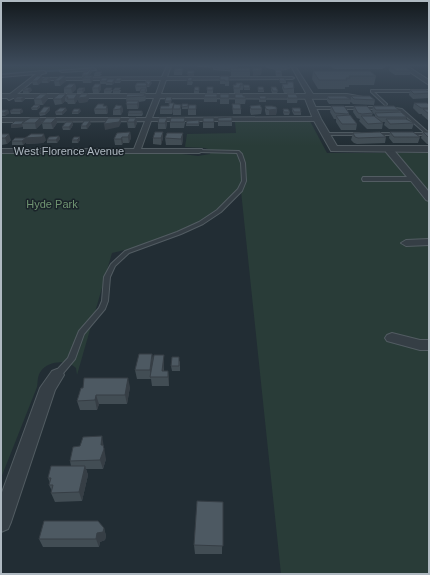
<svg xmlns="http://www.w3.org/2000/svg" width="430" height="575" viewBox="0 0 430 575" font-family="Helvetica,sans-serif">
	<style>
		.green { fill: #293c38 }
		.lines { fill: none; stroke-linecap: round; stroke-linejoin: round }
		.canal { fill: #394d5c; fill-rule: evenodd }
		.service-casing { stroke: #525c62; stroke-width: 2 }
		.minor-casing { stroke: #525c62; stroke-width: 2 }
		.tertiary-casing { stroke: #525c62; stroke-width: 2 }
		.secondary-casing { stroke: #525c62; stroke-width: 2 }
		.service { fill: #353e45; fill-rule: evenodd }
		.minor { fill: #353e45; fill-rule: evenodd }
		.tertiary { fill: #353e45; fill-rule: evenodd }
		.secondary { fill: #434e57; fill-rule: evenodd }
		.wall { fill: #424d54 }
		.shaded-wall { fill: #363e45 }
		.building { fill: #4d5962; stroke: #363e45 }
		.labels { text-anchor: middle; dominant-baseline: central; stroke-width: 3; stroke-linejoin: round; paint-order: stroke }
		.far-street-label { font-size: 11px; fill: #afb9c1; stroke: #1a2329 }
		.far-park-label { font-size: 11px; fill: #709572; stroke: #1a2329 }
	</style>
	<rect width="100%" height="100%" fill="#222d34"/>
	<!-- green -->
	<path class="green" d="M1 66H164L84 68 1 74Z
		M310 121 327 153H429V574H281L241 191C210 228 158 242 112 253L77 375 76 368C67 359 48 361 41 371 37 376 38 382 37 387L1 478V153H175L198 156 210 154 211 150 205 148 185 147 187 134 236 133 235 122Z"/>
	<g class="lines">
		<!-- canal -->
		<path class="canal" d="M83 68 84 70 1 75V73Z"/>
		<!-- service casing -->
		<g class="service-casing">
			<path id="service" d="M198 66H237L236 67Z
				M214 69 215 68 239 70 238 71Z
				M371 90H429V92H374L387 104 386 106 371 92Z
				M311 107H380L381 108 380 109H312Z
				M389 107 402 109 429 133V135H406V133H425L400 111 388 109Z
				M324 133H359L361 134 359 135H324Z
				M374 133H397L399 134 397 135H374Z
				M198 150 239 151 242 154 245 163 246 181 242 191 221 212 203 224 181 234 129 253 115 266 110 277 108 301 105 309 84 334 75 359 60 377 57 378 54 377 53 375 54 373 68 358 79 331 99 308 102 301 104 277 111 264 125 251 177 232 199 222 217 210 238 189 242 181 241 163 237 153 199 152H198Z"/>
		</g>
		<!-- minor casing -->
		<g class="minor-casing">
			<path id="minor" d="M167 66H171L167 77H292L294 78 292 79 166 80 161 94H347L363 97 360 99 160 98 152 118 317 117 320 119 317 121H151L141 149H202L203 151 199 153H1V149H134L145 121 1 122V118H146L154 98H13L9 100 7 98H1V94H10L36 74 1 77V75L44 71 46 73 42 74 37 78 162 77ZM34 80H161L156 94H17Z
				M94 68 96 70 62 72 60 71Z
				M386 148H392L429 192V201L426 200 411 181H363L362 179 363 177H407L386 152Z
				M429 239V245L406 246 401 243 406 240Z
				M392 333 420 340H429V350H420L387 341 385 338 387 335Z
				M57 369 62 371 64 375 55 390 11 522 8 529 1 532V495L40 388 52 371Z"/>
		</g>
		<!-- tertiary casing -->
		<g class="tertiary-casing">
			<path id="tertiary" d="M291 66H295L313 94 311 97 321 119 337 146H429V152L331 151 313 119 304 96 306 93Z
				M401 66H407L429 80V85Z"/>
		</g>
		<!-- secondary casing -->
		<g class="secondary-casing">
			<path id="secondary" d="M266 66H281L289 68C284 71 271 69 266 66Z
				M332 66H385L382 68H335Z"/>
		</g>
		<!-- service -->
		<use href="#service" class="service"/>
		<!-- minor -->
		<use href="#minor" class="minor"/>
		<!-- tertiary -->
		<use href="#tertiary" class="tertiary"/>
		<!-- secondary -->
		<use href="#secondary" class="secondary"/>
	</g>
	<!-- wall -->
	<path class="wall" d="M220 66H237V68L250 71V76H231V69H220Z
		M390 66 411 71 410 75H395L389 71Z
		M183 69 182 75H174V71Z
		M91 70 92 72 89 76 93 80 91 83H83L82 78 84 77H82V75Z
		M275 70 282 73V76H276Z
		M313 71 376 76 374 85H349V87H345V89H318L312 79Z
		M94 74H102L100 76H94Z
		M42 76 43 79 50 78 51 80 48 83H42V82L38 85H33L32 81Z
		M65 76 66 81 60 86H55L54 81Z
		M220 76 229 81V86H225V84H220Z
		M108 78V79L115 81 122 80 120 83H115V82L112 85H106V84H100V81Z
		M188 78 193 82 192 85H187Z
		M279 78 286 81V83H280Z
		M287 82 294 88V93H284L282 88V84H287Z
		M152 83 149 87H147V91L145 94H140V91H136L135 86Z
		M75 84 76 89 72 93H64V88Z
		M101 84V89L99 93H93L92 88Z
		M233 85H243V90H240V93H234Z
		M243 85 250 88V90H244Z
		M207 87H213V93H207Z
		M258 87 264 90V92H258Z
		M271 87 278 91 277 93H272L271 90Z
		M199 89V93H194V90Z
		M23 90H32L29 93H23Z
		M77 90H85L83 93H77Z
		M104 90H113L111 93H104Z
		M113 90H121L120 93H113Z
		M410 90 429 91V98L413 99 409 95Z
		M47 94 48 99 43 105H35L34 99Z
		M77 94 78 98 89 99 87 102 79 103 78 99 75 104H68L67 102H66L65 101 62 104 55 105 53 99 66 95Z
		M145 94 146 99 145 101 139 102V106L138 109H127L126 97Z
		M217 94V102H204V97Z
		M220 94H229V104H220Z
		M235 94 243 96 246 98 245 104H235Z
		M287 94 298 98 297 103H287Z
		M259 96 266 99V102H259Z
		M327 96 351 99 350 104H329L327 101Z
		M351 96 375 100 374 105 353 104 350 101Z
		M24 97 25 99 22 102H15L14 99Z
		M172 97 171 103 174 104 181 105V115H173V111L172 114H160V109L169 106V103H165V101Z
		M414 103 429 105V121L422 115V114H419L413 108Z
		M188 104V109H182V107Z
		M232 104 241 109V114H233Z
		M40 105V107L37 110H32L31 108Z
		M196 105V115H188V109Z
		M105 106H107L108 112 107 114H95L94 109Z
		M122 106 123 111 121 115H113V110Z
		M250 106 262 109 261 114 251 115 250 112Z
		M265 106 277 109 276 115H266L265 111Z
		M331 106 349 113V115L357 124 356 130H341L336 122V119H334L330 112Z
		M354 106 373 113 372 116H375V115L372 112 373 106 399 110 398 112 407 117 406 119 414 123 412 129H389L384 125 385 122H382L383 123 382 129H367L359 121 360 119 357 118 353 112Z
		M292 108 301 112V115H294L292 111Z
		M22 109 23 112 20 114H11L10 111Z
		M283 109 290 112 289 115H284L283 112Z
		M1 110H8L9 113 5 116H1Z
		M50 110 45 115 40 116 39 113Z
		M67 110 62 115H56L55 112Z
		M81 111 78 114H72V112Z
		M142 111 143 114 142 116H128V113Z
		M40 118 42 123 36 129H23V127L11 128V125Z
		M136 118 137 123 135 128H128L127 122Z
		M167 118V123L166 129H158V123Z
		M185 118V123L184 128H170V122Z
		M203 118H214V128H203Z
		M218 118 232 121V126H218Z
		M199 120V126H186V124Z
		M42 123H57L53 129H43Z
		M91 124 87 129H81V126Z
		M73 125 70 130H63L62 127Z
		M130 132 131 138 129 143H123L122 145H115L114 139Z
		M390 132 420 137 418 143H393L389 138Z
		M423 132H429V144H427L421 138Z
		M167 133 183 139 182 145H166L165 138Z
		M353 133 386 137 385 143 357 144 354 143 351 140Z
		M1 134 11 140 7 144 1 145Z
		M59 136 60 139 57 143H47V140Z
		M153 138H163L161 145 153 144Z
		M46 140 43 143 26 144V142L23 145H12V141Z
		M72 140H80L78 143H72Z
		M152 354 153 360 164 364V371H168L169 380V386H152L151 379H137L135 370Z
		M180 361V371H172L171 366Z
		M130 387 127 404H99L97 410H80L77 401 81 388Z
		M106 459 103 469H86L88 475 82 501 55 502 51 493 52 491 49 485 50 483 48 478 71 466 70 461Z
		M223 502 222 554H195L194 545Z
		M104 528 106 536 105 540 100 542 99 547H43L39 539Z"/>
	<!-- shaded-wall -->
	<path class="shaded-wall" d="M91 70 92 72 88 77V75Z
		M262 70 261 75 253 76V71Z
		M194 73V76H188L187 74Z
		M42 76 43 80H42V82L38 85 37 81Z
		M65 76 66 81 60 86 59 81Z
		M93 76V80L91 83 90 78Z
		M50 78 51 80 48 83 47 80Z
		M115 79V82L112 85V83Z
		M151 81 152 83 149 87V85Z
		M147 83V88L145 94V91L146 89V86Z
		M75 84 76 89 72 93 71 88Z
		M101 84V89L99 93 98 88Z
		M31 88 32 90 29 93 28 90Z
		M85 88V90L83 93 82 90Z
		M47 94 48 99 43 105 41 99Z
		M66 94 67 97H65V101L62 104 61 99Z
		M77 94 78 98 88 94 89 99 87 102 79 103 78 99 75 104 74 99Z
		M24 97 25 99 22 102 21 99Z
		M139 101V106L138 109 137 104Z
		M174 103V108L173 109 172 114V109Z
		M40 105V107L37 110V108Z
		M107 106 108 112 107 114 106 109Z
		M122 106 123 111 121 115 120 109Z
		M50 107V110L45 115V113Z
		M66 108 67 110 62 115V112Z
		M22 109 23 112 20 114V111Z
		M80 109 81 111 78 114V112Z
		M277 109 276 115H269V110Z
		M8 110 9 113 5 116 4 113Z
		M40 118 42 123 36 129 35 123Z
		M56 118 57 123 53 129 51 123Z
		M121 118V123L119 127 105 130 104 124Z
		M136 118 137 123 135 128 134 122Z
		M167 118V123L166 129 165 123Z
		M90 121 91 124 87 129 86 126Z
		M73 122V125L70 130 69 127Z
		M22 124 23 127 11 128V125Z
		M130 132 131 138 129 143 128 137Z
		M163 132V138L161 145V138Z
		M183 133V139L182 145 181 139Z
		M9 134 11 140 7 144 5 138Z
		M44 134 46 140 43 143 26 144V142L23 145 22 141 25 138Z
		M59 136 60 139 57 143 56 140Z
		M80 137V140L78 143 77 140Z
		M122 137 123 143 122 145 121 139Z
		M152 354 153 363 150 377 151 379 150 370Z
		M164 355V364L163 377 162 371Z
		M168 371 169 380V386L168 377Z
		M128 378 130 387 127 404 125 395Z
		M96 395 99 404 97 410 95 400Z
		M102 436 106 459 103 469 100 460Z
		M85 466 88 475 82 501 79 492Z
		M104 528 106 536 105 540 100 542 99 547 96 539 97 533Z"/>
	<!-- building -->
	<path class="building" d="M390 66H405L411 71H396Z
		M180 68 183 69 182 71H174L175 69Z
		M230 68H250V71H231Z
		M252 68H261L262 70 253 71Z
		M90 69 91 70 88 75H82L84 72H87Z
		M275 70H281L282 73H276Z
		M188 71H194V73L187 74Z
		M313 71H370L376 76H349L350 78H346L347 80H319Z
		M96 72H102L100 74H94Z
		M37 76H42L37 81H32Z
		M60 76H65L59 81H54Z
		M85 76H93L90 78H82Z
		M220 76H229V81H225V80H220Z
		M192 77V81H187L188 78Z
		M44 78H50L47 80H42Z
		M102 78H108L106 81H100Z
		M117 78H122L120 81H115Z
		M279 78H284L286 81H280Z
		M108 79H115L112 83 106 82Z
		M146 81H151L149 85H147V83H145Z
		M287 82H293L294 88 284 89 282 84H288Z
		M137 83H147L146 86H135Z
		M236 83H242L243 85H240V88H234L233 85H236Z
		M69 84H75L71 88H64Z
		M95 84H101L98 88H92Z
		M243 85H249L250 88H244Z
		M195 87H199V91L194 90Z
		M207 87H213V90H207Z
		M258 87H263L264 90H258Z
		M271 87H276L278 91H273Z
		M26 88H31L28 90H23Z
		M79 88H85L82 90H77Z
		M106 88H112L111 90H104Z
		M115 88H121L119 90H113Z
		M141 89H146L145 91H140Z
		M410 90H426L429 91V93L414 94Z
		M40 94H47L41 99H34Z
		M59 94H66L61 99H53Z
		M67 94H77L74 99H67L68 97H65Z
		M81 94H88L86 97 78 98Z
		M127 94H145L144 96 126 97Z
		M205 94H217V97H204Z
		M220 94H229V98H220Z
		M235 94H243V96H245L246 98H235Z
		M287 94H296L298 98H288Z
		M259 96H266V99H260Z
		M327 96H345L351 99H329Z
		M351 96H370L375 100 354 99Z
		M17 97H24L21 99H14Z
		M166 97H172L171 101H165Z
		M127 101H139L137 104H126Z
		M169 103H174L172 109H160L161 106H169Z
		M414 103H427L429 105V108H421Z
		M98 104H104L103 106H107L106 109H94Z
		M174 104 181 105 180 109H173Z
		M182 104H188V106L182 107Z
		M232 104H240L241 109H233Z
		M34 105H40L37 108H31Z
		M116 105 122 106 120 109 113 110Z
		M189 105H196V109H188Z
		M260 105 262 109H251L250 106Z
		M265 106H272L276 107 277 109 269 110 266 109Z
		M331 106H344L349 113 347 114 335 113Z
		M354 106H367L373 113 362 114 358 113Z
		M373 106H394L399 110H376Z
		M44 107H50L45 113H39Z
		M60 108H66L62 112H55Z
		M292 108H300L301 112H294Z
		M13 109H22L20 111H10Z
		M74 109H80L78 112H72Z
		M283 109H288L290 112H284Z
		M423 109H429V114Z
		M1 110H8L4 113H1Z
		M129 111H142V113H128Z
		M401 112 407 117H378L375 113Z
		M350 115 357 124H342L336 116Z
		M361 116H374L383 123 368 124Z
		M232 117V121H218V118Z
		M30 118H40L35 123H22Z
		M46 118H56L51 123H42Z
		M108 118H121L119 122 104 124Z
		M129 118H136L134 122H127Z
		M159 118H167L165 123H158Z
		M171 118H185L184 122H170Z
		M203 118H214V122H203Z
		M386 119H406L414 123 390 124Z
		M199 120V124H186L187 121Z
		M15 121H25L22 123V124L11 125Z
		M84 121H90L86 126H81Z
		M66 122H73L69 127H62Z
		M130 132 128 137H122L121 139H114L117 133Z
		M155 132H163L161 138H153Z
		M380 132 386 137 358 138 355 137 353 133Z
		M390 132H413L420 137H394Z
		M423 132H429V138Z
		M167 133H183L181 139 165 138Z
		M1 134H9L5 138H1Z
		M31 134H44L42 137 25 138Z
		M59 136 56 140H47L49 137Z
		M74 137H80L77 140H72Z
		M15 138H26L22 141H12Z
		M139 354H152L150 370H135Z
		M154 355H164L162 371H168V377H150Z
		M172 357H179V366H171Z
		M84 378H128L125 395H96L95 400 77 401 81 388H83Z
		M102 436 101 445H103L104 449 100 460 70 461 73 447 80 446 83 437Z
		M51 466H85L79 492 51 493 53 485H49L51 478H48Z
		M197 501 223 502V546L194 545Z
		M44 521H98L104 528 103 532 97 533 96 539H39Z"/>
	<!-- sky -->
	<linearGradient id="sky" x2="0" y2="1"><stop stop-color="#13191d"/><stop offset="0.45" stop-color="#3e4c5c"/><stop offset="1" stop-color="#3e4c5c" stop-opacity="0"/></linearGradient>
	<rect width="430" height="146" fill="url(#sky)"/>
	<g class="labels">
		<!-- far-street labels -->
		<g class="far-street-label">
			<text x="69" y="151">West Florence Avenue</text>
		</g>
		<!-- far-park labels -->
		<g class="far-park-label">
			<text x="52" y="204">Hyde Park</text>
		</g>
	</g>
	<!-- border -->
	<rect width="430" height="575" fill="none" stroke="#afb9c1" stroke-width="4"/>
</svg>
